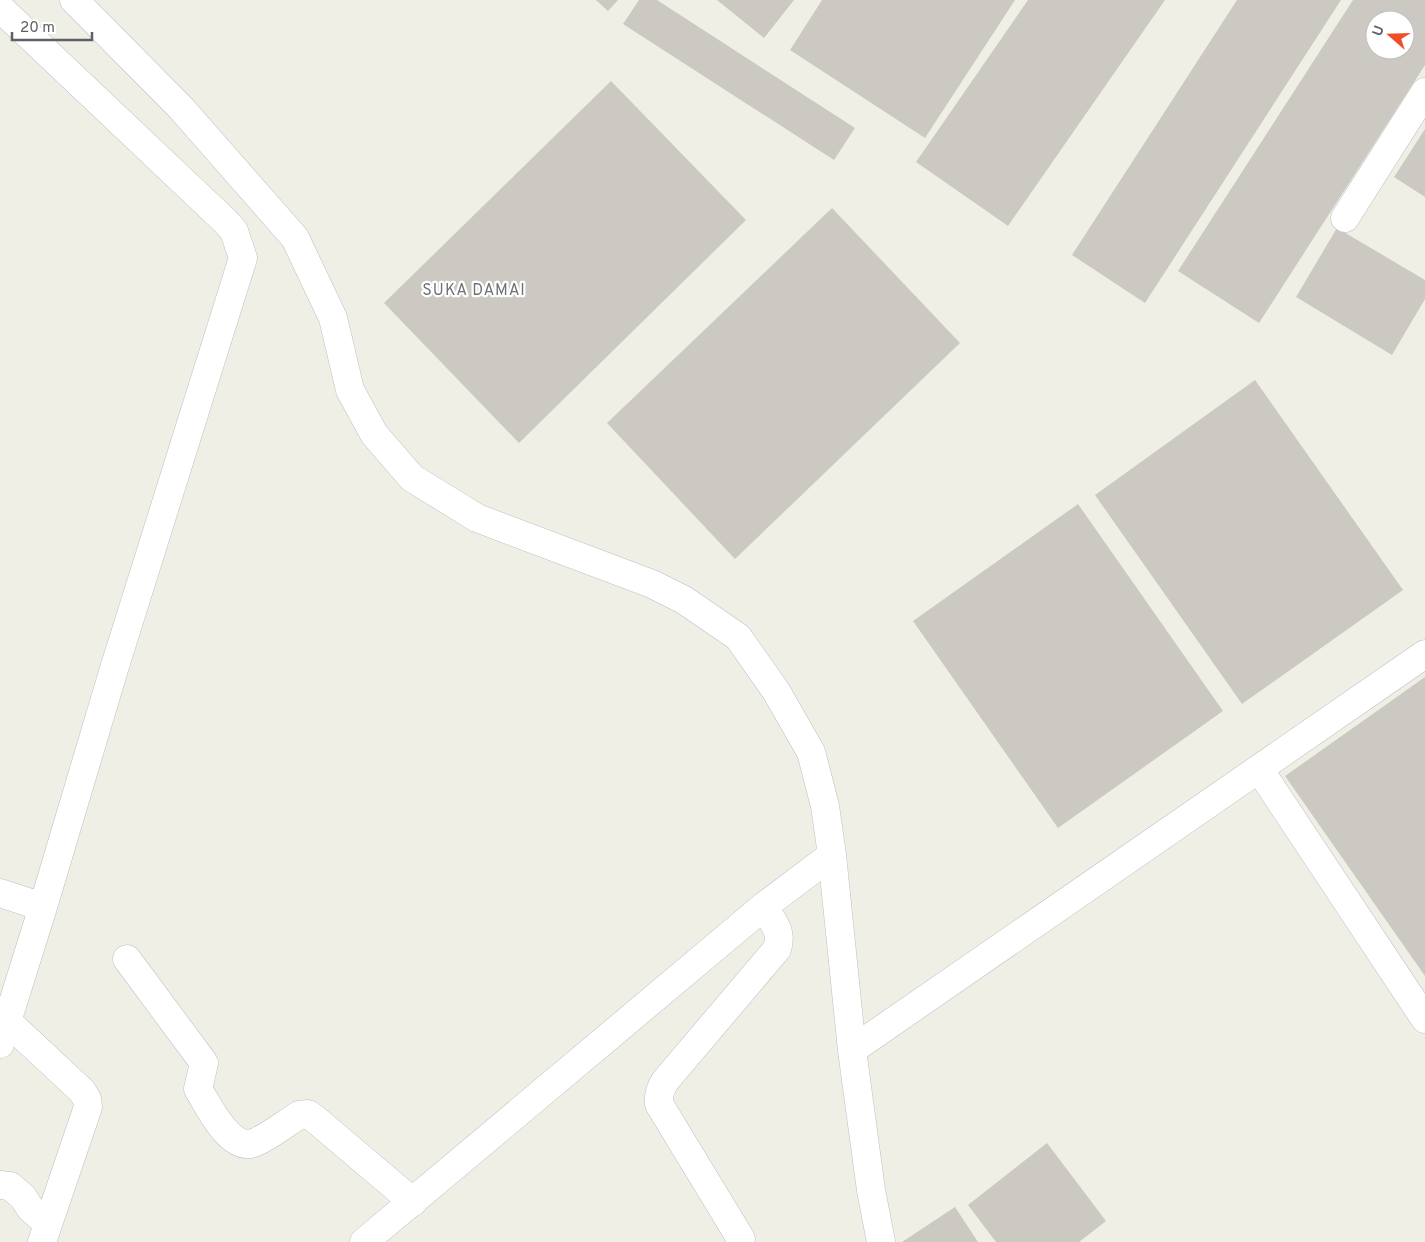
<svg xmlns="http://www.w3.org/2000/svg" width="1425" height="1242" viewBox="0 0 1425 1242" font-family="Overpass,sans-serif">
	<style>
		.building { fill: #cbc9c2; fill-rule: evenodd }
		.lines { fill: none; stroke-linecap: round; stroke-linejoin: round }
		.minor-casing { stroke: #bdbec4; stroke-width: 29 }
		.minor { stroke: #fff; stroke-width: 28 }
		.labels { text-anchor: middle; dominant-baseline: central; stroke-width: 4.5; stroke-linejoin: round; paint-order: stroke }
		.quarter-label { font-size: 16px; letter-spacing: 1px; fill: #6e7278; stroke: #fff }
	</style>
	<rect width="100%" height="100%" fill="#f0efe5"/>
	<!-- building -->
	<path class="building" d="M596 0H618L608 11Z
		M639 0H657L855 128 834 160 623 24Z
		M717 0H794L764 38Z
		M822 0H1015L925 138 790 50Z
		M1028 0H1165L1008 226 916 162Z
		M1237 0H1341L1145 303 1072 255Z
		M1353 0H1425V65L1259 323 1178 271ZM1375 20H1405V50H1375Z
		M611 81 746 220 519 443 384 303Z
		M1425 129V197L1394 177Z
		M832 208 960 343 735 559 607 423Z
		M1337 228 1425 280V299L1392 355 1296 297Z
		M1255 380 1403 590 1242 704 1095 495Z
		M1078 504 1223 711 1058 828 913 621Z
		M1425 677V976L1285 776Z
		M1047 1143 1106 1221 1079 1242H996L968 1205Z
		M955 1207 978 1242H902Z"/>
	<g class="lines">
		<!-- minor casing -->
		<g class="minor-casing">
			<path id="minor" d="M74 0 181 108 295 238 333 318 350 390 374 434 412 478 477 518 652 584 684 600 738 637 776 691 811 752 825 806 832 855 852 1050 871 1190 881 1242
				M0 8 224 220 234 231 243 258 114 669 43 907 0 1044
				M1345 218 1425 92
				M1259 769 1425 1019
				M0 893 43 907
				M127 959 204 1063 198 1089C209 1106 230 1154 256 1142 270 1136 286 1123 299 1115L308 1114 315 1119 413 1202
				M8 1022 82 1091 87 1099 88 1107 42 1242
				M852 1050 1425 654
				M0 1185 10 1186 23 1197 30 1208 48 1224
				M741 1239 659 1104C658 1095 660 1088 666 1080L777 949C783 931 773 922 763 907
				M364 1242 763 907 832 855"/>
		</g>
		<!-- minor -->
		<use href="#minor" class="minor"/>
	</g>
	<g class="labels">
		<!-- quarter labels -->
		<g class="quarter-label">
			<text x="474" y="291">SUKA DAMAI</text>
		</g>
	</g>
	<!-- north arrow -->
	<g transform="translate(1390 35) rotate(290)"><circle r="24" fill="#ffffff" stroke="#bebfc2"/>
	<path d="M0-4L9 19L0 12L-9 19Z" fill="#f04e2b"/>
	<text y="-8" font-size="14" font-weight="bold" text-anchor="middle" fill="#5d6066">U</text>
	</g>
	<!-- scale -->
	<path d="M12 32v8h80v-8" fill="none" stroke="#5d6066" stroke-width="2.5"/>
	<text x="20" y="32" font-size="15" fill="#5d6066" stroke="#ffffff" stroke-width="4" paint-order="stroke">20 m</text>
</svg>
